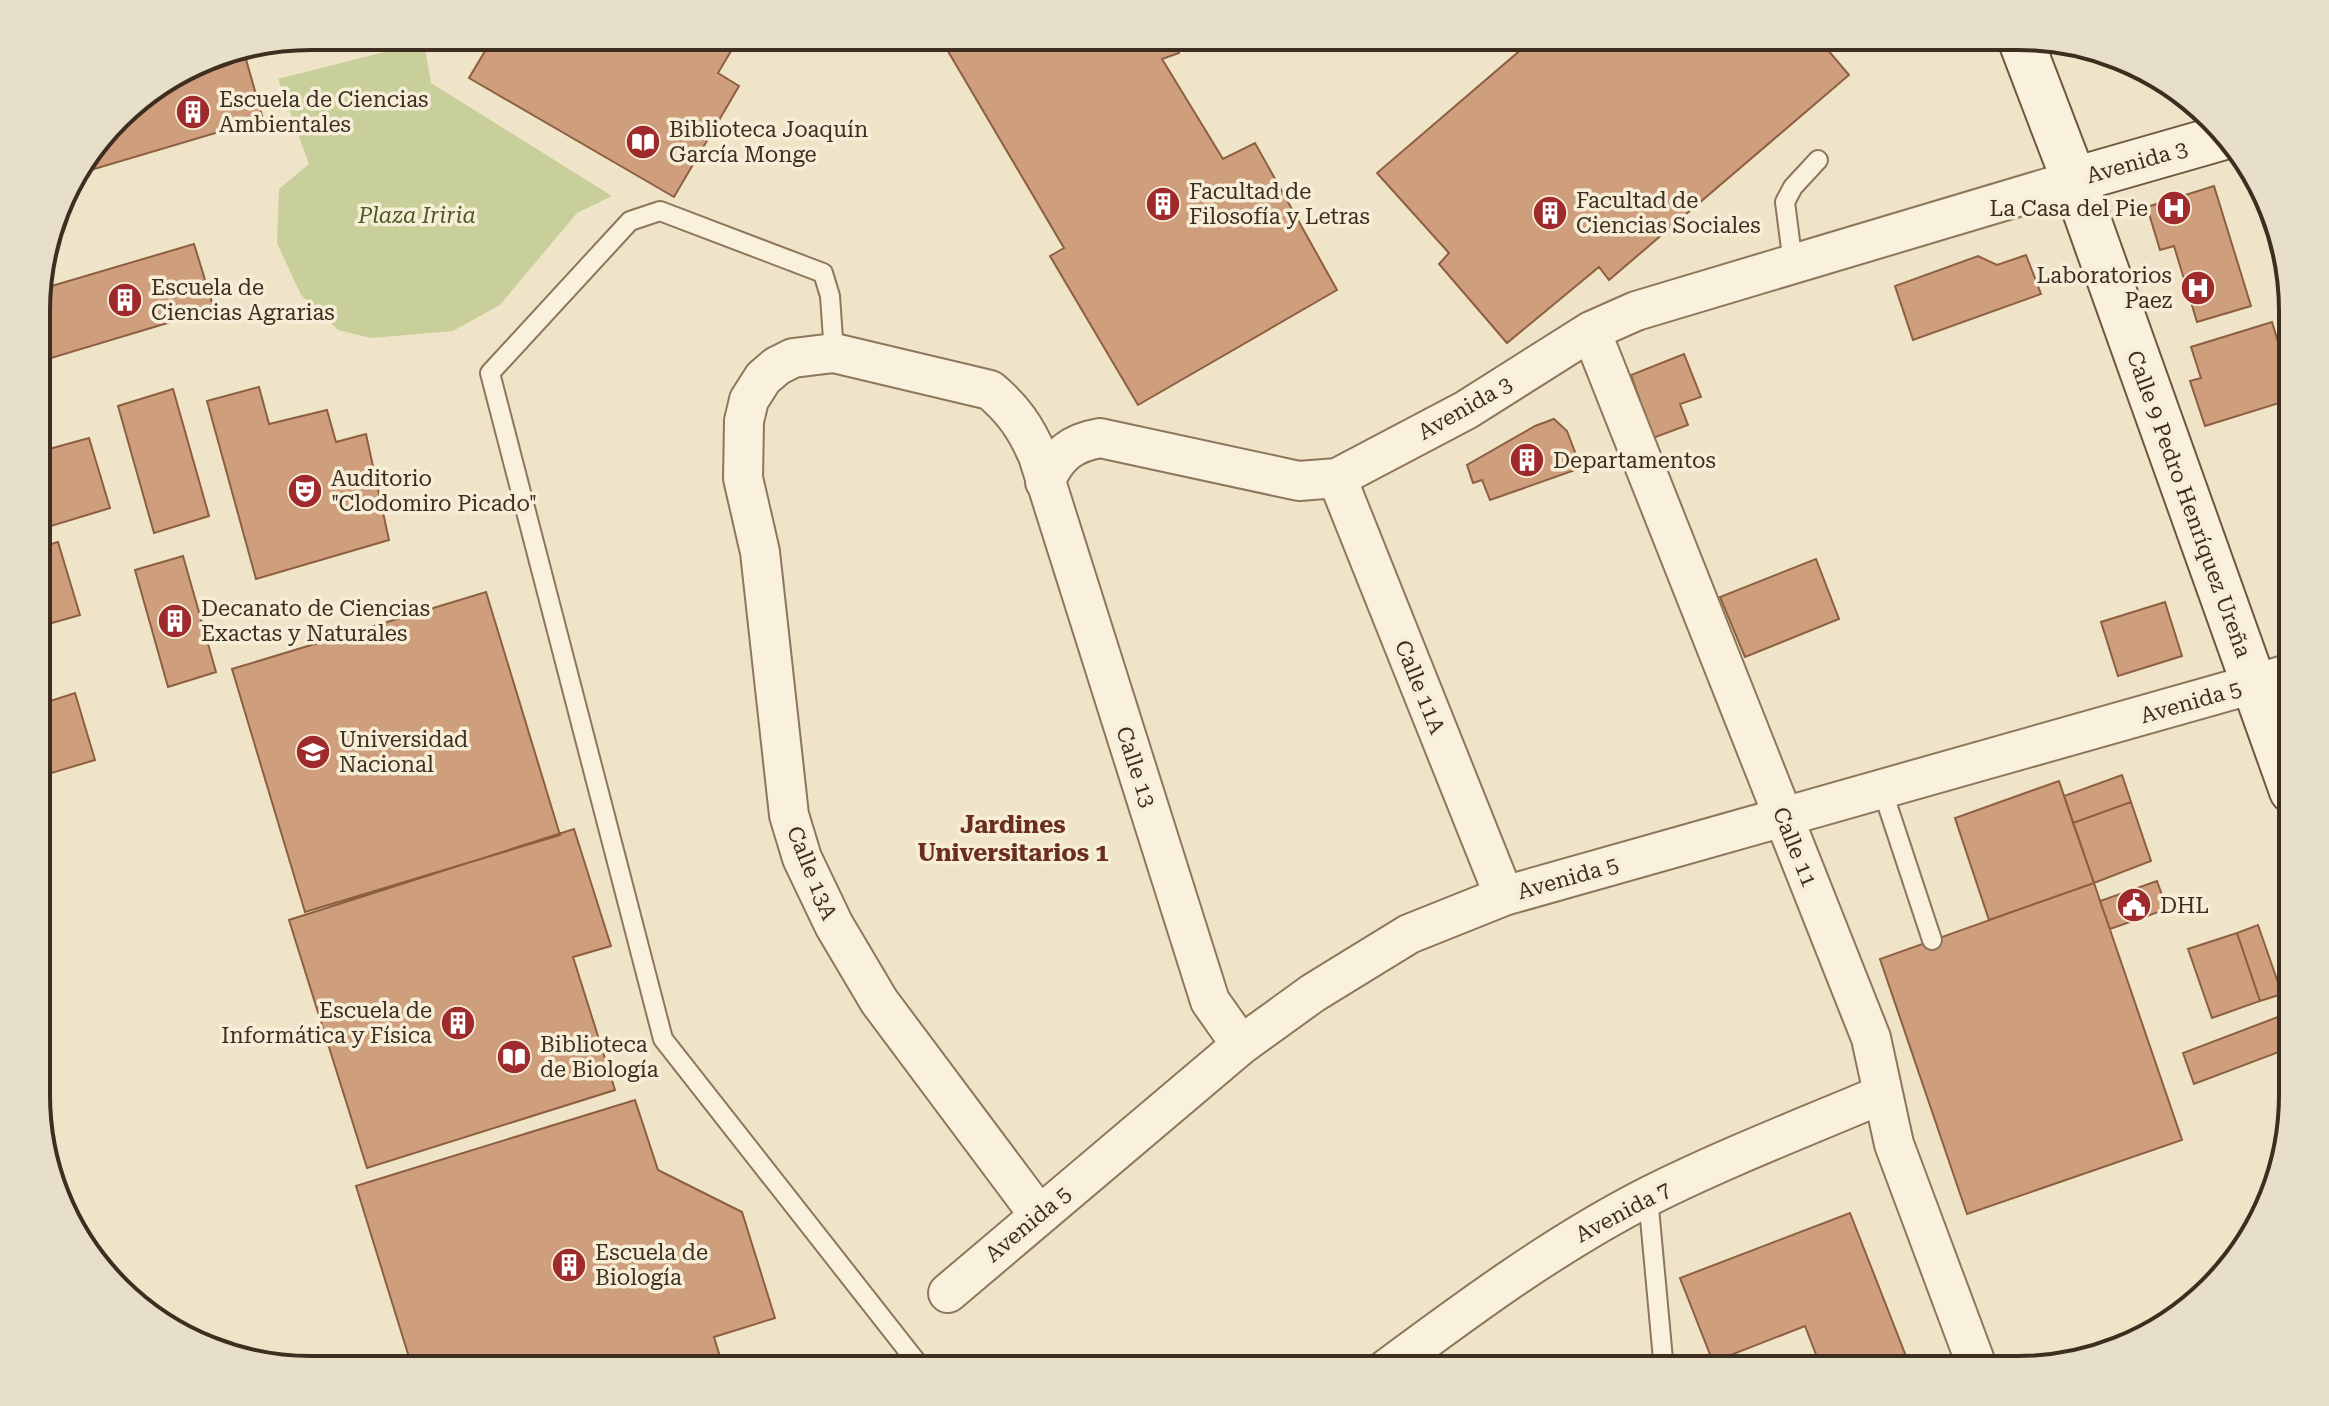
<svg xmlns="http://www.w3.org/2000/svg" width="2329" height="1406" viewBox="0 0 2329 1406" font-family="'Roboto Serif',serif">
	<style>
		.green { fill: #c9cf9b }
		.building { fill: #cf9f7d; stroke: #8d5f41; stroke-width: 2 }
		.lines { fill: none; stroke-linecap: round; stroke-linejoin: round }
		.lane-casing { stroke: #8d765c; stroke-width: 22 }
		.street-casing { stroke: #8d765c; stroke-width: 42 }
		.secondary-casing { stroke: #6f573f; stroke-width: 48 }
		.lane { stroke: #faf1dc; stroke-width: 18 }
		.street { stroke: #faf1dc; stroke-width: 38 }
		.secondary { stroke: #faf1dc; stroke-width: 44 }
		.labels { text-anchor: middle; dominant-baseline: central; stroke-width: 7; stroke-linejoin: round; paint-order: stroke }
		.poi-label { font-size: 22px; fill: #3d2e20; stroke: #f7eed8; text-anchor: start }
		.street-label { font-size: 22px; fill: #3d2e20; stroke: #f7eed8 }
		.park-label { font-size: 22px; font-style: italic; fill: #4d5a26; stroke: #f7eed8 }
		.neighbourhood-label { font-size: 24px; font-weight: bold; fill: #6b2e1e; stroke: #f7eed8 }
		.rim { fill: none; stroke: #3d2e20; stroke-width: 4 }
	</style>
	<rect width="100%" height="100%" fill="#f0e4c8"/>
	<!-- green -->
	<path class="green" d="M424 42 431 83 612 196 577 213 500 305 453 331 371 338 338 330 301 295 277 243 279 189 309 164 278 79Z"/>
	<!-- building -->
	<path class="building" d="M494 36H740L718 73 739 86 674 197 469 78Z
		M939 36H1169L1179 53 1162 59 1223 159 1255 143 1337 290 1138 405 1050 256 1064 248Z
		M1537 36H1816L1849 75 1609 280 1599 267 1507 343 1439 264 1449 253 1377 173Z
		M243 49 263 119 84 172 82 166 129 105 206 57Z
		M2214 186 2251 306 2197 322 2174 246 2160 250 2147 207Z
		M194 244 214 309 38 362V290Z
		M2026 255 2041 294 1913 340 1895 286 1978 256 1997 265Z
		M2272 322 2292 388V399L2205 426 2190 381 2201 378 2191 347Z
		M1684 354 1701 397 1680 404 1688 425 1653 438 1631 375Z
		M259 387 269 424 327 410 336 442 366 434 389 540 256 579 207 401Z
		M173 389 209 516 154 533 118 406Z
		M1554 419 1567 431 1581 468 1490 500 1482 480 1473 483 1467 465 1535 426Z
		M89 438 110 508 38 530V452Z
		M58 542 80 615 38 627V548Z
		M183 556 216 672 168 687 135 570Z
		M1816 559 1839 619 1745 657 1720 597Z
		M486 592 560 835 305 912 232 669Z
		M2165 602 2182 656 2118 676 2101 622Z
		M75 693 95 760 38 777V705Z
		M2122 775 2131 802 2073 823 2064 796Z
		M2059 781 2094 883 1989 920 1955 818Z
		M2131 802 2151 861 2094 883 2073 823Z
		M574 829 611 946 573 957 615 1090 367 1168 289 920Z
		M2157 881 2167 909 2110 929 2100 901Z
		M2094 883 2182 1140 1967 1214 1880 959Z
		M2258 925 2282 994 2260 1001 2237 933Z
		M2237 933 2260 1001 2212 1018 2188 949Z
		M2291 1012 2292 1047 2194 1084 2183 1053Z
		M635 1100 658 1170 742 1212 775 1318 714 1337 721 1360 690 1370H413L356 1186Z
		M1850 1213 1911 1369 1822 1370 1805 1326 1713 1362 1680 1278Z"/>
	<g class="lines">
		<!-- lane casing -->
		<g class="lane-casing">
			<path id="lane" d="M1793 264 1785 202 1793 187 1818 160
				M834 353 830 296 823 273 660 211 630 221 490 373 663 1039 923 1370
				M1882 789 1932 940
				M1648 1197 1664 1370"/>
		</g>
		<!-- street casing -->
		<g class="street-casing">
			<path id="street" d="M1591 331 1871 1038 1894 1144 1978 1369
				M1337 478 1504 896
				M1045 482C1057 455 1071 443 1100 438L1299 481 1337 478 1466 410 1591 331 1636 311 2074 180
				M1039 1215 879 1001 834 925 802 858 789 815 760 552 743 478 744 421 749 400 763 378 777 366 793 358 834 353 990 390C1013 409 1026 428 1038 456L1210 1001 1241 1045
				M948 1293 1241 1045 1313 993 1409 934 1504 896 2292 673
				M1385 1370C1470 1307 1555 1244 1649 1196 1725 1158 1805 1127 1883 1094"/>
		</g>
		<!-- secondary casing -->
		<g class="secondary-casing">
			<path id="secondary" d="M2019 36 2074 180 2292 791
				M2074 180 2224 137"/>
		</g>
		<!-- lane -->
		<use href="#lane" class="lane"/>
		<!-- street -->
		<use href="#street" class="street"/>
		<!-- secondary -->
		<use href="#secondary" class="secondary"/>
	</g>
	<!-- icons -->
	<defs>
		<g id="building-disc" transform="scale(1.8)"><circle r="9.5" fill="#9e2a2b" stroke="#f7eed8"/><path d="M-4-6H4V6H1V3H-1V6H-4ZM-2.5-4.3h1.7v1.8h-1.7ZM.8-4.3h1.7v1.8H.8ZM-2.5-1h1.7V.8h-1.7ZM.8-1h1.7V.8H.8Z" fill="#fff"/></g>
		<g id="library-disc" transform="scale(1.8)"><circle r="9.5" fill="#9e2a2b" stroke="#f7eed8"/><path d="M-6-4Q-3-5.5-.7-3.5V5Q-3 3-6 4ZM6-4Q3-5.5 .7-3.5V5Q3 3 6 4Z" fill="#fff"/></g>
		<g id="hospital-disc" transform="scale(1.8)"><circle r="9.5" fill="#9e2a2b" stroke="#f7eed8"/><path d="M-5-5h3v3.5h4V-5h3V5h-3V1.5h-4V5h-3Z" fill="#fff"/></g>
		<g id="theatre-disc" transform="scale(1.8)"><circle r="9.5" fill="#9e2a2b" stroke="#f7eed8"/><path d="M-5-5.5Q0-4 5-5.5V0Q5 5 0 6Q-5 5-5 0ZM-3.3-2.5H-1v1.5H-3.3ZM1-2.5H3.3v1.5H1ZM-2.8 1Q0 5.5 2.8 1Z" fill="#fff"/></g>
		<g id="university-disc" transform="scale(1.8)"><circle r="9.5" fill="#9e2a2b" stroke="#f7eed8"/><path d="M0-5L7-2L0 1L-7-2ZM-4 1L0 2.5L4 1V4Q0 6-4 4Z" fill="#fff"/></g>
		<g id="civic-disc" transform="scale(1.8)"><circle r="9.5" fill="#9e2a2b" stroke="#f7eed8"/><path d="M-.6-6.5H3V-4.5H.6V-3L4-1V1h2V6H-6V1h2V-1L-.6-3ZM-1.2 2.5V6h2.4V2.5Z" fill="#fff"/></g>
	</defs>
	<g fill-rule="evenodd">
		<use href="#building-disc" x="193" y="112"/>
		<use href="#library-disc" x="643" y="142"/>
		<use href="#building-disc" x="1163" y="204"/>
		<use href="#hospital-disc" x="2174" y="208"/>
		<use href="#building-disc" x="1550" y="213"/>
		<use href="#hospital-disc" x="2198" y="288"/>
		<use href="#building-disc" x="125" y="300"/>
		<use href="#building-disc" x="1527" y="460"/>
		<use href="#theatre-disc" x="305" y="491"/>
		<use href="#building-disc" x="175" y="621"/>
		<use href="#university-disc" x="313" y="752"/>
		<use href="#civic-disc" x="2134" y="905"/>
		<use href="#building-disc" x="458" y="1023"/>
		<use href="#library-disc" x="514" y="1057"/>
		<use href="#building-disc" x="569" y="1265"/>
	</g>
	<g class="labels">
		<!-- poi labels -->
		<g class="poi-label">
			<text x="219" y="99">Escuela de Ciencias<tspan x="219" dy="25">Ambientales</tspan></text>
			<text x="669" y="129">Biblioteca Joaquín<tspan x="669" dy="25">García Monge</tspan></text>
			<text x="1189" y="191">Facultad de<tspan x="1189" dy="25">Filosofía y Letras</tspan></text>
			<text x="1576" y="200">Facultad de<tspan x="1576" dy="25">Ciencias Sociales</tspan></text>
			<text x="2148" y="208" text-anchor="end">La Casa del Pie</text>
			<text x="2172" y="275" text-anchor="end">Laboratorios<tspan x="2172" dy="25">Paez</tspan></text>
			<text x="151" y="287">Escuela de<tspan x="151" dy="25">Ciencias Agrarias</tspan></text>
			<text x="1553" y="460">Departamentos</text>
			<text x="331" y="478">Auditorio<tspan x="331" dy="25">"Clodomiro Picado"</tspan></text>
			<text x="201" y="608">Decanato de Ciencias<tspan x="201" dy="25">Exactas y Naturales</tspan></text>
			<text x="339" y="739">Universidad<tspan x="339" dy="25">Nacional</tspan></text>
			<text x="2160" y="905">DHL</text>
			<text x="432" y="1010" text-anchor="end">Escuela de<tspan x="432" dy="25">Informática y Física</tspan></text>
			<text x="540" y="1044">Biblioteca<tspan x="540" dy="25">de Biología</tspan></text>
			<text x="595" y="1252">Escuela de<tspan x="595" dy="25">Biología</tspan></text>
		</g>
		<!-- street labels -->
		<g class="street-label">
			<text transform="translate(2137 162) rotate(-16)">Avenida 3</text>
			<text transform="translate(1465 408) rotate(-30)">Avenida 3</text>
			<text transform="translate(2189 504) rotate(70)">Calle 9 Pedro Henríquez Ureña</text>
			<text transform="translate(1420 687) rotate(68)">Calle 11A</text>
			<text transform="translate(2191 702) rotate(-16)">Avenida 5</text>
			<text transform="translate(1136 767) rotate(72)">Calle 13</text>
			<text transform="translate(1795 847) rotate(68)">Calle 11</text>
			<text transform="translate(812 873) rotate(68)">Calle 13A</text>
			<text transform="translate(1568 878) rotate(-16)">Avenida 5</text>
			<text transform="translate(1623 1212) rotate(-28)">Avenida 7</text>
			<text transform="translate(1028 1224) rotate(-40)">Avenida 5</text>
		</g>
		<!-- park labels -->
		<g class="park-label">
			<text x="417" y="215">Plaza Iriria</text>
		</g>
		<!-- neighbourhood labels -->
		<g class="neighbourhood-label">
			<text x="1013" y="825">Jardines<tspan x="1013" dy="28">Universitarios 1</tspan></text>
		</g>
	</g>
	<!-- crop -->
	<path d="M0 0H2329V1406H0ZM311 50H2018A261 261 0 0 1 2279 311V1095A261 261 0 0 1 2018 1356H311A261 261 0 0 1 50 1095V311A261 261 0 0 1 311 50Z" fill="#e8dfc9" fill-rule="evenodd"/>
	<path class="rim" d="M311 50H2018A261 261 0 0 1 2279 311V1095A261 261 0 0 1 2018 1356H311A261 261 0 0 1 50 1095V311A261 261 0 0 1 311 50Z"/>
</svg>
